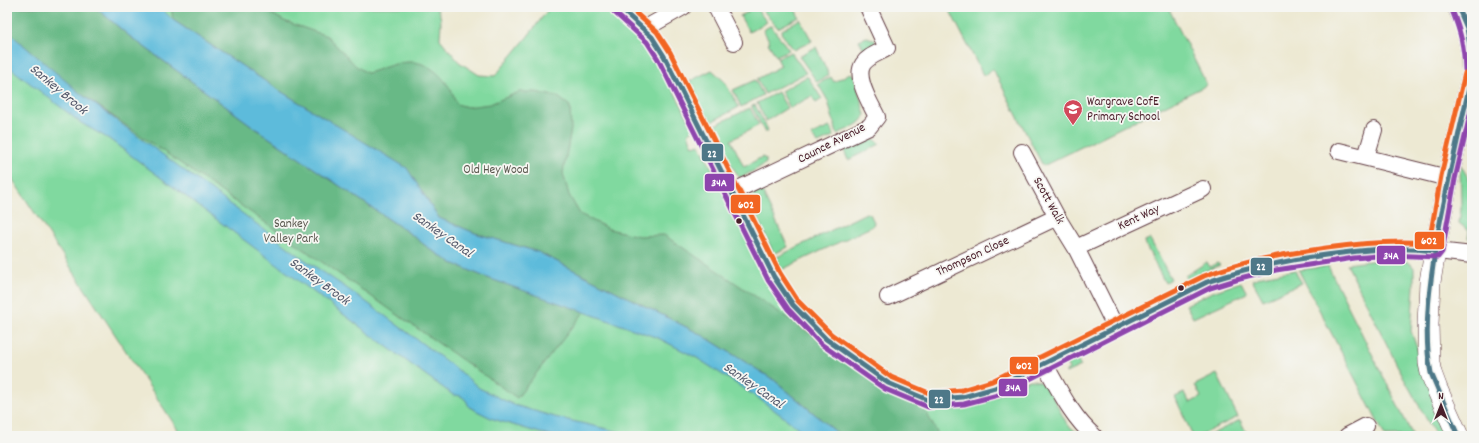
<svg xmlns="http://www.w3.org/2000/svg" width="1479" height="443" viewBox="0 0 1479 443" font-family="Dekko,sans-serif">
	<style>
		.green { fill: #80d99f; stroke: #657c65 }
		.forest { fill: #68b986; stroke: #596c58 }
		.water { fill: #5dbbdb; stroke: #546d83 }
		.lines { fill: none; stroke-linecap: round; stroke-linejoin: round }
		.minor-casing { stroke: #623d44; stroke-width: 18 }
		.tertiary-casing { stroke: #623d44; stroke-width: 22 }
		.minor { stroke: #fff; stroke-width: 16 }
		.tertiary { stroke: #fff; stroke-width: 21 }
		.bus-1-casing { stroke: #f6f6f2; stroke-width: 8 }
		.bus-2-casing { stroke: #f6f6f2; stroke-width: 8 }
		.bus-3-casing { stroke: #f6f6f2; stroke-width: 8 }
		.bus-1 { stroke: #4e7888; stroke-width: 5 }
		.bus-2 { stroke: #8e44ad; stroke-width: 5 }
		.bus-3 { stroke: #f26522; stroke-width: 5 }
		.bus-dot { fill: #4a1f2b; stroke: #f6f6f2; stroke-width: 1.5 }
		.labels { text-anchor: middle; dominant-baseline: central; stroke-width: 3.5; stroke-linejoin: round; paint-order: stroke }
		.poi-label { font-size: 13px; fill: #4a1f2b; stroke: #f6f6f2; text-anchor: start }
		.street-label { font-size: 13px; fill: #4a1f2b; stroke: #f6f6f2 }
		.park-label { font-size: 13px; fill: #5a574e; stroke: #f6f6f2 }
		.water-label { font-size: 14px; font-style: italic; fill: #515669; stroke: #f6f6f2 }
		.line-badge { stroke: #f6f6f2; stroke-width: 1.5 }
		.badge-label { font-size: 11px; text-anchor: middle; font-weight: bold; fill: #fff }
	</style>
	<rect width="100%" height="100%" fill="#f6f6f2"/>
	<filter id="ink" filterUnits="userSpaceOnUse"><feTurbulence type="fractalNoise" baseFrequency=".025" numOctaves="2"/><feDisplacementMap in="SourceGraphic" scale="8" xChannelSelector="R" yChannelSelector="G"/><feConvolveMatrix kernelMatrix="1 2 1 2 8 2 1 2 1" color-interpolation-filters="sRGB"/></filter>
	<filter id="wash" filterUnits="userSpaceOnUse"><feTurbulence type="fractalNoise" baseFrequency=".012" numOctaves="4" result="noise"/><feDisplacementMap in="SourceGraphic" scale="16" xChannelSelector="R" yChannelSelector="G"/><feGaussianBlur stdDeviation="0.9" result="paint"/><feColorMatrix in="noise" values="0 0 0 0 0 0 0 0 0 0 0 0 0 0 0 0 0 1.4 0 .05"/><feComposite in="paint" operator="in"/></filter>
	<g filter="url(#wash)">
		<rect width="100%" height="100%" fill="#ede9d3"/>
		<!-- green -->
		<path class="green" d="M7 7H435C444 14 440 29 440 39L459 62 479 75 495 76 528 36 550 7H608L630 26 650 46 694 129 688 134 693 146 699 144 787 309 802 328 924 410 931 408 947 409H961L980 403 1029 380H1034L1040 382 1049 390 1067 424 1081 436H182L7 171Z
			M746 7H755L767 22 749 32 740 16 748 12Z
			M760 7H794L799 17 778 28Z
			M948 7H1168L1207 85 1043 166 993 69 985 75H983Z
			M800 19 812 41 794 50 781 33 782 30Z
			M770 26H771L789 50 776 56 768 43 770 42 763 30Z
			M867 37 875 40 876 45 867 55 859 40Z
			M816 47 829 75 817 82 799 56Z
			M791 52 806 73 765 94 757 79 781 66 777 58Z
			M712 70 724 81 739 107 709 123 690 87V81Z
			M850 73 854 75 865 115C860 126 847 129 837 134L828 101 818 84 831 77 834 82Z
			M806 77H808L822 99 816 103 812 96 790 108 781 91Z
			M755 80 763 95 741 107 733 90Z
			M778 92 787 108 766 121 757 103Z
			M755 105 768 130 765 133 752 107V106Z
			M750 108 759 125 731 140 744 167 762 157 766 159V163L757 169 740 178 729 162 713 126Z
			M830 127 834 136 818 143 811 135Z
			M866 137 873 138 880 144 848 160 843 148Z
			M1460 164 1472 184V239L1468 238 1469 231 1459 223 1461 208Z
			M760 187 788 247 774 254 753 208C751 199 753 193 760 187Z
			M866 213 870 214 874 222 873 226 781 270 776 259 777 257Z
			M1150 239 1171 279 1165 283 1144 242V241Z
			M1384 259 1404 260 1411 264 1414 268V287L1411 331 1448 436H1436L1403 377 1347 264Z
			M1207 262 1210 267 1217 263 1220 265 1186 279 1185 276Z
			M1328 266 1413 436H1385L1300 273 1299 270Z
			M1295 270 1297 275 1302 283 1263 300 1252 280 1262 276Z
			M1241 282 1247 293 1193 318 1186 305 1210 293Z
			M1074 356 1081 366 1066 373V371L1069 369 1066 362 1070 358Z
			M1217 374 1238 417 1198 436H1193L1175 397 1184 393 1190 403 1201 397 1195 385Z
			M1240 420 1248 436H1208Z"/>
		<!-- forest -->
		<path class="forest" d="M7 7H95L128 35 262 133 412 235 431 250 452 263 485 277 585 311 517 398 81 94 7 34Z
			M171 7H265L269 12 284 21 327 36 356 66 367 73C380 70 395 62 409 62 427 61 442 75 451 90 454 94 454 100 457 104L467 107 490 104 519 92H536L558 97 570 106 571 129 563 173 569 195 580 214 609 229 639 236 664 235 925 410 939 436H841L774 380 702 335 538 252 475 233 439 218 406 168 277 89 173 20Z"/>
		<!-- water -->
		<path class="water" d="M95 7H160L173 20 277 89 407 168 439 218 475 233 538 252 702 335 774 380 841 436H809L758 398 697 358 658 338 485 277 452 263 431 250 412 235 262 133 128 35Z
			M7 31 81 94 304 259 361 298 462 373 479 388 514 405 555 417 637 436H555L540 433 493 419 469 407C466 398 462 395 453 395L379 341 109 139 81 123 9 67H7Z"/>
	</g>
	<g filter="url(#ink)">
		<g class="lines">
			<!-- minor casing -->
			<g class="minor-casing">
				<path id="minor" d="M619 7 652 37 664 56 774 277 793 305 826 339 888 383 928 400 963 397 995 388 1207 282C1246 267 1285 260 1326 255 1347 252 1369 248 1390 248 1417 248 1445 252 1472 255
					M716 7 734 42
					M644 29 683 7
					M1339 151 1448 178
					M1022 152 1057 217 1076 248 1116 328
					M1366 157 1374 130
					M732 192 869 127 877 117C871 104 854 78 863 64 868 56 879 53 887 48L868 7
					M1076 248 1203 189
					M888 297 1057 217
					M1044 363C1059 389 1071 416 1094 436
					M1347 436 1366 426"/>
			</g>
			<!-- tertiary casing -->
			<g class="tertiary-casing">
				<path id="tertiary" d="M1458 7 1467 28 1471 51 1472 70
					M1458 436 1437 389 1431 373 1429 363 1428 324 1430 282 1435 251 1448 178 1472 75"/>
			</g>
			<!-- minor -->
			<use href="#minor" class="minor"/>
			<!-- tertiary -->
			<use href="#tertiary" class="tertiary"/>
			<!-- bus-1 casing -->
			<g class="bus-1-casing">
				<path id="bus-1" d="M619 7 652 37 664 56 774 277 793 305 826 339 888 383 928 400 963 397 995 388 1207 282C1246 269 1285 260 1326 255 1363 250 1398 246 1435 251
					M1458 7 1467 28 1471 51 1472 70
					M1458 436 1431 373C1422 330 1431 276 1438 233 1448 180 1460 128 1472 75"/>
			</g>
			<!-- bus-2 casing -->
			<g class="bus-2-casing">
				<path id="bus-2" d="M1452 10C1461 33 1464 46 1465 70
					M614 12 647 42 658 59 768 280 788 309 821 344 885 389 928 407 964 404 998 395 1210 288 1236 280 1276 270 1354 258 1389 255 1438 257 1442 252 1455 179 1472 106"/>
			</g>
			<!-- bus-3 casing -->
			<g class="bus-3-casing">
				<path id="bus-3" d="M629 7 657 32 670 52 780 273 798 301 831 334 891 377 929 393 962 390 992 381 1204 276C1243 261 1284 254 1326 248 1361 243 1394 240 1429 243L1441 176 1465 73"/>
			</g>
			<!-- bus-1 -->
			<use href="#bus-1" class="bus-1"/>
			<!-- bus-2 -->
			<use href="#bus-2" class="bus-2"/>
			<!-- bus-3 -->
			<use href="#bus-3" class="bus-3"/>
		</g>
	</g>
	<!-- icons -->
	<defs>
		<g id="school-pin" transform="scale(1)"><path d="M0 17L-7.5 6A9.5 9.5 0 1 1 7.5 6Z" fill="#d1495b" stroke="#f6f6f2"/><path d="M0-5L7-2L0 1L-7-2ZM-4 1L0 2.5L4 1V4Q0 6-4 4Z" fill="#fff"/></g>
	</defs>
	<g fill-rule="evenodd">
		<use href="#school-pin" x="1073" y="109"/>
	</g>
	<!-- markers -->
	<g class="bus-dot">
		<circle cx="739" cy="221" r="3.5"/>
		<circle cx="1181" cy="288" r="3.5"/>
	</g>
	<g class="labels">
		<!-- poi labels -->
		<g class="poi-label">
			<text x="1087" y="102">Wargrave CofE<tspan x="1087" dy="15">Primary School</tspan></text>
		</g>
		<!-- street labels -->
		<g class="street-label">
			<text transform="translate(832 144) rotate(-27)">Caunce Avenue</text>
			<text transform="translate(1048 201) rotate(61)">Scott Walk</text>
			<text transform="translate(1139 218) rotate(-25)">Kent Way</text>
			<text transform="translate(973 257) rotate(-25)">Thompson Close</text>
		</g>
		<!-- park labels -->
		<g class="park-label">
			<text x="496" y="170">Old Hey Wood</text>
			<text x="291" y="224">Sankey<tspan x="291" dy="15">Valley Park</tspan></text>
		</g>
		<!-- water labels -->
		<g class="water-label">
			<text transform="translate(58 90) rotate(40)">Sankey Brook</text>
			<text transform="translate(442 235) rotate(35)">Sankey Canal</text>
			<text transform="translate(319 282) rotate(36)">Sankey Brook</text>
			<text transform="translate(753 386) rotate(35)">Sankey Canal</text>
		</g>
	</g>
	<g class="line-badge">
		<rect x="701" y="143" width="23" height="19" rx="4" fill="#4e7888"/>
		<rect x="704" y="173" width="31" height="19" rx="4" fill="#8e44ad"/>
		<rect x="730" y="194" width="31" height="20" rx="4" fill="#f26522"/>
		<rect x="1414" y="231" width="31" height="19" rx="4" fill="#f26522"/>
		<rect x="1376" y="245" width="30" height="20" rx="4" fill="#8e44ad"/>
		<rect x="1250" y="257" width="23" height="19" rx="4" fill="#4e7888"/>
		<rect x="1009" y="356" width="30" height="19" rx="4" fill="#f26522"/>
		<rect x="998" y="378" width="30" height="19" rx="4" fill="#8e44ad"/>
		<rect x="928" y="389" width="23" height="20" rx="4" fill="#4e7888"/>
	</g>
	<g class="badge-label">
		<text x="712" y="157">22</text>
		<text x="719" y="186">34A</text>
		<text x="746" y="208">602</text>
		<text x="1429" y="244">602</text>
		<text x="1391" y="259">34A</text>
		<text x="1261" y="270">22</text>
		<text x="1024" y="369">602</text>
		<text x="1013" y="391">34A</text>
		<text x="939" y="403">22</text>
	</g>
	<!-- margin -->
	<rect width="1479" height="443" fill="none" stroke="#f6f6f2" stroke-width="24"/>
	<!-- north arrow -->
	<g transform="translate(1441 405)" stroke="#f6f6f2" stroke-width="3" paint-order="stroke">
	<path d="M0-3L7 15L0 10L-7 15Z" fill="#4a1f2b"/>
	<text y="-6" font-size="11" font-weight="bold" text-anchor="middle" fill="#4a1f2b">N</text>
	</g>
</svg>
